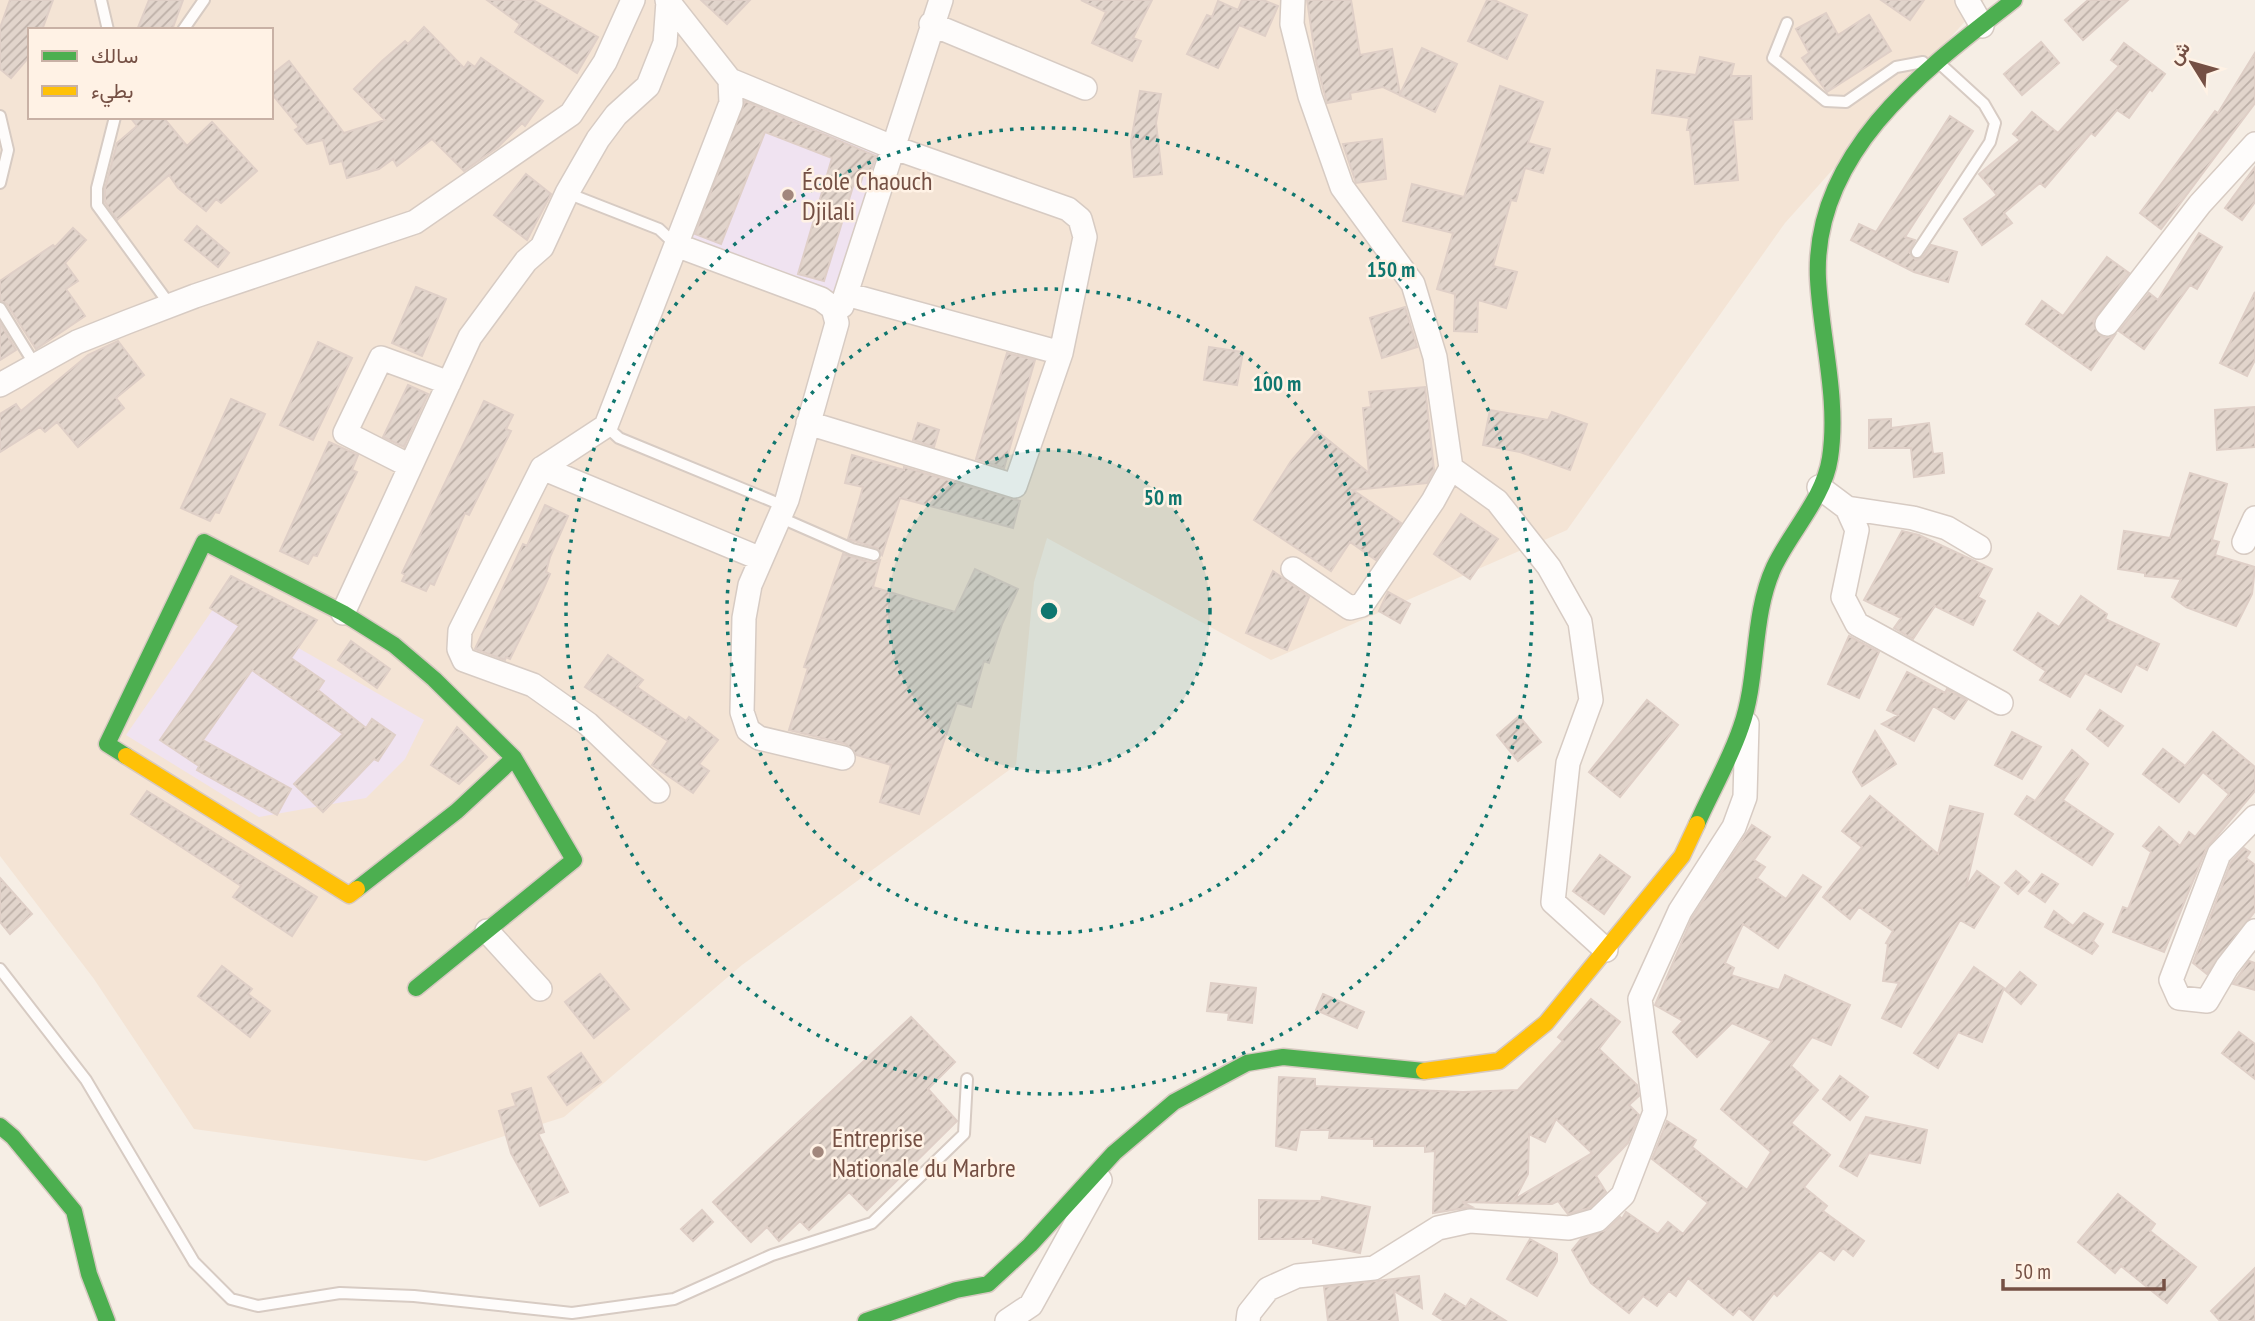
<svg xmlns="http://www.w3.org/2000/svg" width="2255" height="1321" viewBox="0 0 2255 1321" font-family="'PT Sans Narrow',Vazirmatn,sans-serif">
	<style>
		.residential { fill: #f4e4d5; fill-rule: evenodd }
		.education { fill: #f0e3f1 }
		.building { fill: url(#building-hatch); stroke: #dfcfc7; stroke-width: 2; fill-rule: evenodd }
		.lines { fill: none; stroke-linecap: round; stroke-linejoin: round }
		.lane-casing { stroke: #d7cbc3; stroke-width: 14 }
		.street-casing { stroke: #d7cbc3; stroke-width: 26 }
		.fast-casing { stroke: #d7c9c1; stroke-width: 19 }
		.slow-casing { stroke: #d7c9c1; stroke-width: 19 }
		.lane { stroke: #fefcfb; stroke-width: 10 }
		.street { stroke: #fefcfb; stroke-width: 23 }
		.fast { stroke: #4caf50; stroke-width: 16 }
		.slow { stroke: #ffc107; stroke-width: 16 }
		.ring { fill: none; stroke: #0f766e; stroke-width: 3.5; stroke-dasharray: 3.5 7 }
		.poi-dot { fill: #a2877c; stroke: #fff2e5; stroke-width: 2.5 }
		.labels { text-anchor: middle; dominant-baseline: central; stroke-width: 5; stroke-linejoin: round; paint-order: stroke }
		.poi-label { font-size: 26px; fill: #755044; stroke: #fff2e5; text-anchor: start }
		.centre { fill: #0f766e; stroke: #fff2e5; stroke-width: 3.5 }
		.ring-label { font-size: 21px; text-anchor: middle; font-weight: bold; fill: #0f766e; stroke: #fff2e5; stroke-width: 5; stroke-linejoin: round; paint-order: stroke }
	</style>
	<defs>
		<pattern id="building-hatch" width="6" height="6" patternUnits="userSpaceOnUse" patternTransform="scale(1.75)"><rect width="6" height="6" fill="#e2d5cc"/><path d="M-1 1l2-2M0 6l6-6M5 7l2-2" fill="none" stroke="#bcafa7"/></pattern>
	</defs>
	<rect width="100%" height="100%" fill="#f6eee5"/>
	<!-- residential -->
	<path class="residential" d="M0 0H1984L1785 223 1567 530 1271 660 1047 538 1034 582 1016 765 742 965 564 1117 426 1161 194 1129 94 979 0 856ZM30 30H271V117H30Z"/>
	<!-- education -->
	<path class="education" d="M742 96 887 151 838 297 686 238Z
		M218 602 424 720 405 759 366 798 259 817 126 735Z"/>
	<!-- building -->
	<path class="building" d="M10 0H53L42 30H30V56L11 78 0 69V28Z
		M149 0H183L172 30H137Z
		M487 0H533L598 37 577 73 515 32 520 24Z
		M701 0H750L727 24Z
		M1081 0H1152L1133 38 1141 41 1132 61 1092 43 1106 12Z
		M1242 0H1263L1278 6 1265 36 1239 25 1218 68 1187 54 1207 15 1212 17 1218 1 1238 10Z
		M1307 0H1351L1360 55 1392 49 1400 94 1422 48 1457 64 1435 112 1383 87 1350 93 1351 99 1327 103 1316 61Z
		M1487 0H1494L1527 15 1507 59 1468 41Z
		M1881 0H1924L1910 20Z
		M2088 0H2128L2083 40 2065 20Z
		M1826 13 1838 35 1869 15 1891 51 1827 92 1802 58 1809 53 1796 29Z
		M424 27 464 68 468 62 475 67 481 58 543 101 525 126 522 123 498 147 464 171 432 139 397 166 393 159 379 169 347 178 342 161 330 164 323 140 307 144 295 130 299 127 271 93V75L289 61 344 133 385 120 354 89 382 61 405 41 408 44Z
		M2041 42 2059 63 2022 95 2004 74Z
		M2124 43 2165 74 2152 91 2150 89 2129 118 2117 110 2095 136 2091 133 2045 187 2040 183 2004 213 2012 223 1982 245 1964 219 1997 195 1979 174 2020 140 2013 134 2032 112 2058 133 2119 66 2111 60Z
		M2255 53V103L2161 229 2140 213 2215 111 2218 113Z
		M1700 57 1734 64 1731 76H1751L1752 119 1733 120 1738 180 1695 184 1690 130H1687L1689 118 1652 113 1657 70 1696 75Z
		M1500 86 1543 102 1528 143 1550 149 1543 173 1525 168 1516 201 1511 200 1493 266 1517 272 1506 308 1478 300 1477 332 1454 331 1455 294 1437 289 1453 233 1403 221 1412 184 1464 197Z
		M1140 91 1161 94 1156 123 1162 174 1134 177 1131 141Z
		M745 101 876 156 870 173 864 171 861 182 855 180 824 281 798 274 832 158 765 132 721 244 695 234Z
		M1950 116 1973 131 1905 237 1915 240 1909 252 1916 260 1923 257 1931 245 1957 252 1948 282 1914 272 1851 240 1859 224 1876 232Z
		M130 117H163L187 146 212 122 257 171 221 203 216 199 206 211 178 188 169 175 117 220 105 202V189L117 143 137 126Z
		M1382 139 1386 179 1356 183 1343 144Z
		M2255 167V202L2242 220 2225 208Z
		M526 174 551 194 527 240 494 215Z
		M197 226 229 253 218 267 185 240Z
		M73 228 86 240 65 263 78 281 66 289 85 316 36 349 7 304 0 300V281L53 245 55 247Z
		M2199 233 2222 247 2197 289 2190 285 2144 349 2119 331 2149 293 2158 300Z
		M2107 257 2129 273 2093 321 2099 335 2106 338 2115 335 2091 370 2026 324 2042 301 2063 316Z
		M416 287 446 299 422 356 392 343Z
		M2255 292V360L2247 376 2220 363Z
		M1405 307 1417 347 1382 358 1370 318Z
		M0 323 16 350 0 360Z
		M118 341 144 375 116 398 124 408 78 447 57 422 45 432 40 427 0 452V414L16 404 21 411 88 355Z
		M318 342 352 358 313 440 280 425Z
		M1209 347 1243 352 1237 385 1204 380Z
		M1007 353 1035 360 1004 468 976 459Z
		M408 385 428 394 404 447 383 437Z
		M1425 387 1434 470 1427 483 1353 490 1401 523 1376 560 1350 542 1331 571 1254 520 1291 461 1317 431 1369 473 1363 408 1371 407 1369 392Z
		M231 399 265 414 219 513 215 512 210 521 181 508Z
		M484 401 513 415 506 429 511 431 469 515 465 513 434 585 430 583 426 591 402 581 405 575 402 573Z
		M2255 407V447L2217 450 2215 410Z
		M1490 410 1548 420 1552 412 1587 424 1570 470 1520 452 1483 445Z
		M1891 419V428L1929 423 1933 454 1942 453 1944 473 1914 477 1911 448H1869V420Z
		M918 423 939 430 934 447 913 440Z
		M329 442 358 455 352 470 357 472 317 556 313 555 308 564 280 551Z
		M852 455 904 470V467L1020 501 1013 528 900 498 882 555 877 548 848 539 863 487 845 483Z
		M2190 473 2227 484 2212 540 2219 542 2215 555 2255 567 2252 594 2236 626 2186 607 2172 597 2181 579 2145 576V573L2118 569 2124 531 2170 538Z
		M545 505 568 516 550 557 546 572 550 574 535 608 510 659 506 657 505 660 475 649 523 544 527 546Z
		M1461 514 1498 539 1470 579 1434 554Z
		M1902 531 1919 535 1992 569 1978 597 1985 601 1973 625 1935 606 1913 639 1894 628 1901 618 1864 600Z
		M843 554 872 563 880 560 873 587 955 612 975 569 1018 589 1002 624 989 663 984 661 971 707 957 703 919 814 880 802 891 765 857 755 846 744 789 730 808 668 804 667Z
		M1273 571 1309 597 1287 650 1246 633Z
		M231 576 317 620 291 658 324 681 318 690 366 728 372 719 395 735 378 761 374 759 323 812 294 784 343 734 252 670 203 740 291 789 277 815 197 770 199 766 160 740 239 626 210 608Z
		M1388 592 1410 604 1400 623 1379 611Z
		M2081 596 2107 614 2105 619 2159 644 2147 670 2136 664 2121 692 2085 673 2070 697 2040 680 2046 671 2014 650 2038 613 2059 627Z
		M1849 636 1879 652 1859 698 1828 684Z
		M351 641 390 669 377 688 338 660Z
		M608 655 643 680 637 687 686 721 689 717 718 740 699 764 709 771 693 793 652 765 668 741 585 687Z
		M1907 672 1945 693 1947 689 1967 700 1954 719 1933 706 1914 741 1882 724 1898 715 1887 710Z
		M1647 700 1678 725 1620 797 1589 772Z
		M2100 710 2123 726 2108 746 2087 729Z
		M1519 716 1541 742 1518 761 1497 735Z
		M457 727 487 757 459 784 431 765Z
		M1875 731 1896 764 1862 786 1853 772Z
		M2012 732 2041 747 2022 779 1995 765Z
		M2213 732 2255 767V791L2206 849 2164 952 2113 932 2123 907 2128 909 2151 852 2143 846 2159 827 2180 846 2189 832 2195 837 2229 794 2203 772 2179 802 2143 774 2163 749 2185 766Z
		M2072 750 2088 764 2063 800 2113 834 2092 865 2015 814 2027 796 2035 801Z
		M147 791 317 897 292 936 233 897 241 886 131 814Z
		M1870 796 1938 854 1950 806 1983 814 1966 887 1977 871 1999 887 1974 928 1960 920 1901 1027 1882 1018 1899 983 1883 981 1888 944 1886 943 1893 931 1859 907 1850 919 1823 897 1862 847 1842 831Z
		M1752 825 1770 837 1754 860 1765 867 1757 878 1786 899 1803 875 1821 887 1778 948 1743 924 1725 963 1734 968 1731 975 1779 990 1785 975 1850 1005 1831 1045 1812 1037 1791 1066 1818 1090 1791 1123 1830 1155 1804 1187 1827 1206 1823 1211 1864 1241 1853 1256 1843 1248 1834 1260 1820 1250 1777 1296 1774 1293 1753 1320 1739 1308 1733 1315 1688 1278 1676 1296 1669 1291 1657 1306 1643 1296 1629 1313 1591 1283 1572 1250 1581 1239 1606 1230 1620 1217 1622 1219 1626 1212 1658 1234 1668 1222 1683 1234 1708 1203 1652 1159 1667 1121 1696 1140 1692 1147 1747 1190 1771 1152 1721 1109 1772 1041 1732 1023 1697 1057 1673 1032 1683 1021 1655 1005 1692 918Z
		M2244 848 2250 852 2246 858 2255 865V911L2207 974 2193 963 2231 862Z
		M1600 855 1630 877 1604 914 1573 891Z
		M2016 871 2029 882 2018 894 2005 883Z
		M2042 874 2058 884 2045 902 2029 891Z
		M0 878 32 914 10 934 0 922Z
		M2054 911 2073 926 2084 913 2103 924 2093 941 2098 946 2092 954 2045 927Z
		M2249 961 2255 963V990L2233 984Z
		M222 966 252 989 248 994 270 1011 250 1037 198 996Z
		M1974 967 2004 988 1982 1042 1958 1032 1938 1068 1914 1053Z
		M2020 972 2036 985 2021 1004 2005 990Z
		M600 974 629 1009 594 1038 565 1002Z
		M1211 983 1256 988 1252 1023 1228 1020 1229 1013 1207 1011Z
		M1323 994 1364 1012 1357 1028 1316 1010Z
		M1591 999 1620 1022 1599 1049 1637 1085 1639 1096 1629 1105 1639 1115 1628 1143 1596 1176 1606 1192 1590 1208 1568 1214 1558 1201 1552 1204 1462 1202 1472 1207 1433 1213 1435 1151 1425 1152V1146H1374V1139L1329 1138 1330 1130H1300L1296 1150 1276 1146 1279 1077 1315 1079V1086L1463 1092 1518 1090 1563 1041 1558 1037ZM1556 1119 1592 1153 1515 1199 1528 1174 1529 1134 1545 1142Z
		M911 1017 955 1062 928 1089 957 1121 867 1210 849 1192 809 1230 800 1221 779 1241 767 1227 751 1242 713 1202Z
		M2239 1032 2255 1044V1079L2222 1053Z
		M581 1053 601 1082 567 1105 548 1077Z
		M1840 1076 1868 1097 1850 1120 1823 1099Z
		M531 1088 544 1132 538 1134 568 1192 540 1206 511 1153 499 1111 516 1106 512 1094Z
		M1866 1117 1927 1130 1920 1163 1869 1153 1857 1176 1840 1166Z
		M2118 1194 2155 1224 2150 1231 2196 1267 2167 1303 2121 1266 2115 1273 2078 1242Z
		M1322 1197 1370 1207 1360 1253 1313 1243V1239H1259V1200L1321 1201Z
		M702 1210 713 1222 693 1241 681 1229Z
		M1530 1239 1557 1254V1261L1537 1296 1507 1279Z
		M2255 1268V1321H2220L2211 1311Z
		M1419 1276 1422 1308 1394 1291 1398 1321H1328L1324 1287Z
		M1445 1294 1466 1307 1471 1299 1506 1321H1444L1433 1314Z"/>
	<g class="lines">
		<!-- lane casing -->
		<g class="lane-casing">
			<path id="lane" d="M101 0 108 30
				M1787 23 1773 58 1826 101 1846 102 1896 67 1923 62
				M183 30 204 0
				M0 116 8 150 0 183
				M115 117 97 188V205L170 305
				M567 193 659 229 676 245
				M1917 252 1990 142 1995 123 1984 104 1938 62
				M0 308 35 365
				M606 426 619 438 784 506
				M779 517 852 549 874 555
				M0 969 86 1080 194 1262 231 1299 258 1306 340 1293 414 1296 572 1313 674 1299 772 1255 872 1223 964 1134 967 1079"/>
		</g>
		<!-- street casing -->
		<g class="street-casing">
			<path id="street" d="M1293 0 1292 24 1310 96 1342 187 1413 284 1435 357 1451 468 1497 501 1549 567 1580 622 1591 700 1568 763 1553 902 1606 950
				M1967 0 1982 26
				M931 24 1085 88
				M730 80 892 147 1068 209 1080 219 1085 237 1061 353
				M676 245 821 299 833 308 837 323 787 500 750 585 744 618 742 712 748 730 759 738 843 758
				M842 306 941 0
				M2107 324 2200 204 2255 144
				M0 385 77 342 127 322 195 296 415 222 571 114 605 62 633 0
				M808 423 1015 486 1061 353 846 294
				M410 466 345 433 381 358 449 383
				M542 468 761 559
				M1819 487 1847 508 1913 518 1947 528 1979 547
				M1847 508 1857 530 1843 597 1857 624 2001 703
				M2244 542 2255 518
				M1293 569 1350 608 1362 605 1433 501 1451 468
				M343 613 470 337 526 261 542 247 567 193 598 139 616 115 648 86 665 43 668 1
				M658 791 588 724 533 685 464 660 459 649 460 631 542 468 606 426 731 103 730 80 667 0
				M2255 817 2219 854 2171 980 2179 998 2207 1001 2227 967 2255 931
				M487 931 540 989
				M1007 1321 1031 1305 1100 1180
				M1248 1321 1249 1313 1268 1289 1297 1276 1374 1268 1438 1228 1470 1221 1569 1228 1597 1220 1623 1195 1655 1112 1640 999 1680 911 1734 827 1745 797 1747 724"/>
		</g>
		<!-- fast casing -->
		<g class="fast-casing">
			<path id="fast" d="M126 756 107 744 204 542 343 613 394 645 434 679 514 758 574 860 416 988
				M1697 824C1711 792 1730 760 1741 727 1759 677 1751 617 1774 567 1791 531 1824 498 1830 458 1839 399 1821 338 1818 279 1812 153 1925 69 2014 0
				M357 889 457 811 514 758
				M0 1126 13 1137 74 1211 89 1274 107 1321
				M866 1321 956 1290 988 1284 1030 1245 1114 1153 1174 1102 1247 1063 1283 1057 1424 1071"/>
		</g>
		<!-- slow casing -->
		<g class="slow-casing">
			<path id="slow" d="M126 756 349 895 357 889
				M1424 1071 1499 1061 1546 1023 1682 856 1697 824"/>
		</g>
		<!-- lane -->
		<use href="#lane" class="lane"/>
		<!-- street -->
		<use href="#street" class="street"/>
		<!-- fast -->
		<use href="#fast" class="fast"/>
		<!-- slow -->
		<use href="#slow" class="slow"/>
	</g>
	<!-- distance rings -->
	<circle cx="1049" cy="611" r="161" fill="#0f766e" fill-opacity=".12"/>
	<g class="ring">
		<circle cx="1049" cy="611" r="161"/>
		<circle cx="1049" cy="611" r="322"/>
		<circle cx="1049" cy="611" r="483"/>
	</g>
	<!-- markers -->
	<g class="poi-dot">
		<circle cx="788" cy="195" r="7"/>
		<circle cx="818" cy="1152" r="7"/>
	</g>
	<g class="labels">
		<!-- poi labels -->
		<g class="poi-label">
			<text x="802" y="180">École Chaouch<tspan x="802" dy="30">Djilali</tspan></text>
			<text x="832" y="1137">Entreprise<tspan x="832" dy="30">Nationale du Marbre</tspan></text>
		</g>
	</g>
	<circle cx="1049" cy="611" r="10" class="centre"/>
	<g class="ring-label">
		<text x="1391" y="277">150 m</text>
		<text x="1277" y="391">100 m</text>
		<text x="1163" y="505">50 m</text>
	</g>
	<!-- legend -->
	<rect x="28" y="28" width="245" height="91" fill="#fff2e5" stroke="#c8b1a5" stroke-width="2"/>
	<rect x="42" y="51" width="35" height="10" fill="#4caf50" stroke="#c8b1a5" stroke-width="2"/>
	<text x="91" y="63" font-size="21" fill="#755044">سالك</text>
	<rect x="42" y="86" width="35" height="10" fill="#ffc107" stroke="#c8b1a5" stroke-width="2"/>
	<text x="91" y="98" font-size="21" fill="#755044">بطيء</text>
	<!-- north arrow -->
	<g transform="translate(2192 63) rotate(307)" stroke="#fff2e5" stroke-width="5" paint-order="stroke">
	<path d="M0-5L12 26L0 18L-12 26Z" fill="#755044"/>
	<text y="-10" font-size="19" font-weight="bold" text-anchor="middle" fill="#755044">ش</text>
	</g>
	<!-- scale -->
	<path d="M2003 1279v10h161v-10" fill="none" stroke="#755044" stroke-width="3.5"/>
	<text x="2014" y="1279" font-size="21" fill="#755044" stroke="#fff2e5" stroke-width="5" paint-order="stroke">50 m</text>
</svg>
